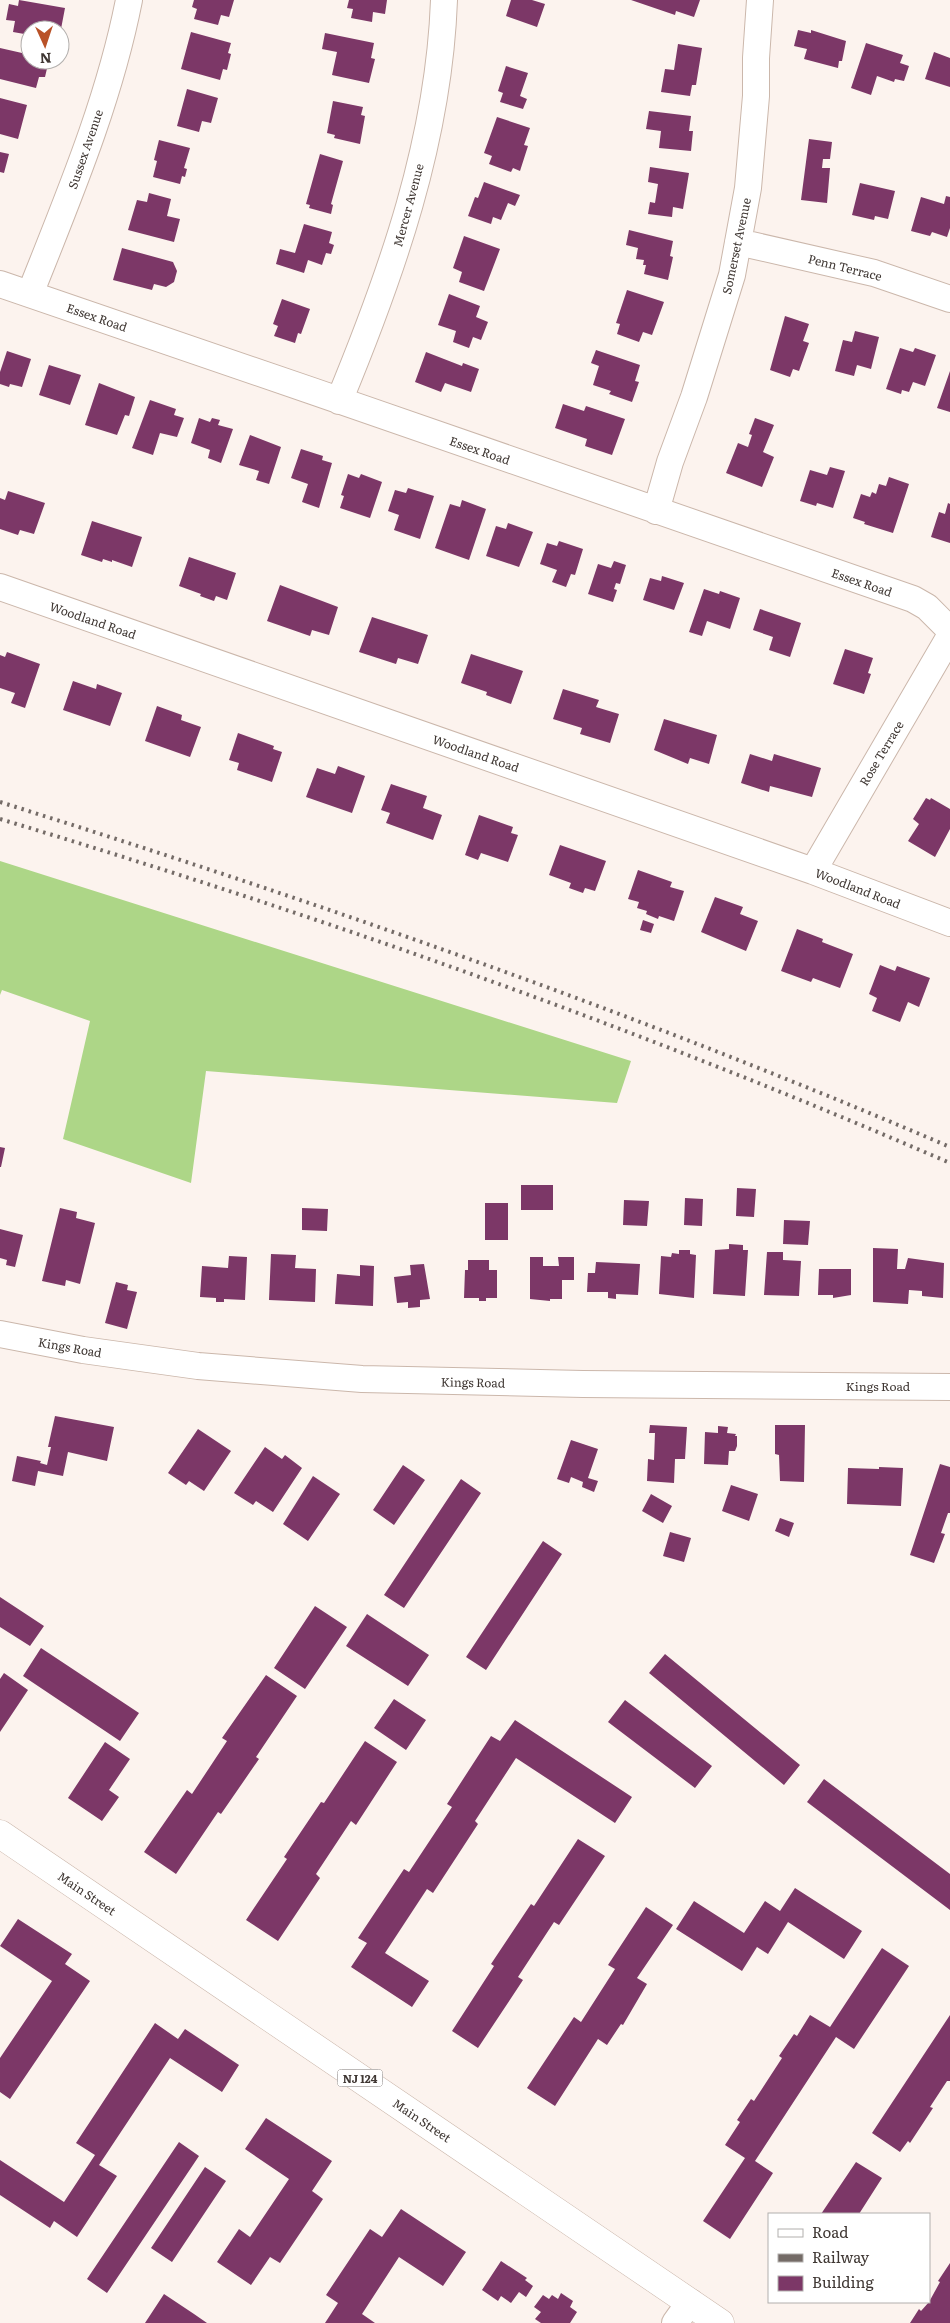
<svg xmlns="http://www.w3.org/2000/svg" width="950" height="2323" viewBox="0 0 950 2323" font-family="Literata,serif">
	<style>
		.forest { fill: #add687 }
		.building { fill: #7c3767 }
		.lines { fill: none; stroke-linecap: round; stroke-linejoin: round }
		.street-casing { stroke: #cbb7ab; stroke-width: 28 }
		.primary-casing { stroke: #cbb7ab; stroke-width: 29 }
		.street { stroke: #fff; stroke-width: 26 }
		.primary { stroke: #fff; stroke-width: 28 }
		.rail { stroke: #746b67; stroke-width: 4; stroke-dasharray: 2.5 5; stroke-linecap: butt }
		.labels { text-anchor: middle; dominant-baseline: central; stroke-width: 5; stroke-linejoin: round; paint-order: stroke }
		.shield { fill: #fff; stroke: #797370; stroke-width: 1 }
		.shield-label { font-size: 11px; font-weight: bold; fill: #3f3733 }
		.street-label { font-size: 12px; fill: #3f3733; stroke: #fff }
	</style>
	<rect width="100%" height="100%" fill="#fcf3ee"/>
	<!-- forest -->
	<path class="forest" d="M0 861 631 1061 617 1103 206 1071 191 1183 63 1139 90 1021 2 990 0 995Z"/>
	<!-- building -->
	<path class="building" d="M19 0 65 8 61 29 53 27 52 30H30V35L13 32 15 21 6 20 9 4 18 6Z
		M194 0H234L229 17 221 15 218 25 194 19 197 9 192 7Z
		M349 0H387L385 14 373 12 372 22 351 18 353 9 347 8Z
		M511 0H532L545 4 537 27 506 16Z
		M631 0H700L694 17 676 11 675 15Z
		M798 30 811 33V30L846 41 842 61H839L838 68 804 59 807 49 794 46Z
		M191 32 231 43 228 53 231 54 227 70 223 69 220 80 181 69Z
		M325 33 374 43 371 58 375 59 369 83 332 75 337 52 322 49Z
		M866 43 903 55 900 63 909 66 904 81 895 79 894 82 877 76 871 95 851 88Z
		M678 44 702 48 696 85H692L690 96 661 92 665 69 674 70Z
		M0 48 22 53 23 48 30 50V60H49L45 77H39L36 88 0 79Z
		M934 52 950 58V87L925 79Z
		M506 66 528 73 520 96 527 99 523 109 500 102 503 93 498 91Z
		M187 89 218 98 211 123 202 121 199 132 177 126Z
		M0 98 27 105 18 139 0 134Z
		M333 101 363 107 361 115 365 116 360 144 334 138 335 135 327 133Z
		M649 111 691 116 689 131H693L691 151 659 148 661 131 646 129Z
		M497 117 530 128 524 145 528 146 520 171 513 168 511 172 489 164 492 156 484 153Z
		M809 139 832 142 830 159H823L822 168H830L827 203 801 200Z
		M159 140 190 148 184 168 187 169 185 177 182 176 180 184 153 177 157 161 154 160Z
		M0 152 9 154 4 173 0 172Z
		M320 154 343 161 331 204 333 205 331 214 309 208 310 205 306 204Z
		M650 167 689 173 683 209 673 207 672 217 648 214 650 202 655 203 658 184 648 182Z
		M484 182 520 195 515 206 508 203 501 220 493 217 491 224 468 216 475 197 478 198Z
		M860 183 895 191 888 219 875 216 874 220 852 215Z
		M149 193 171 199 167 216 180 219 174 242 128 230 137 200 147 202Z
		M946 196 950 197V228L947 237 932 232 930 236 911 231 921 197 944 204Z
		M304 224 332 232 329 243 334 245 331 254 326 253 322 265 308 260 304 273 276 264 280 249 295 253Z
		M629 230 673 241 670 256 673 257 668 280 644 274 646 265H643L644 260 636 259 638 248 626 245Z
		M464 236 500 249 484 291 459 282 462 272 453 268Z
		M122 248 173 262 177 271 174 282 166 287 154 284 152 290 113 280Z
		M627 290 664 302 652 335 643 332 639 342 617 334 620 324 616 323Z
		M449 294 480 306 476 317 488 322 481 340 473 337 469 348 453 342 456 331 438 325Z
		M282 299 310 309 301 334 298 333 295 343 274 336 278 326 273 324Z
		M785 316 809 324 803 341 809 343 799 371 793 369 790 377 770 370Z
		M855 331 879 337 871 369 857 365 854 376 835 371 843 340 852 342Z
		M900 348 913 352 915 348 936 355 925 386 913 382 909 392 902 390 901 394 886 389Z
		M596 350 640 365 635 381 639 382 632 402 609 394 611 391 593 385 599 366 591 363Z
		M7 351 31 359 22 387 10 384 9 387 0 384V372Z
		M426 352 462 366 463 363 479 369 471 392 445 383 441 392 415 382Z
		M49 365 81 375 70 405 39 395Z
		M950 371V412L937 408Z
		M99 383 135 397 129 416 125 415 117 435 85 425Z
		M150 400 176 409 174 415 184 418 177 437 160 433 153 455 132 448Z
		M563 404 584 411 586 406 625 419 612 455 585 446 587 439 555 428Z
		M199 418 210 422 212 418 220 420 218 425 233 429 221 463 208 458 210 450 191 443Z
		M755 418 774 425 763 452 774 457 762 487 726 473 738 443 748 447 752 435 749 434Z
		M250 435 281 447 269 484 256 480 259 471 239 465Z
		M301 449 323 456 322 460 332 463 319 508 302 502 308 484 291 478Z
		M830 467 845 471 833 508 817 503 816 506 800 501 810 470 827 475Z
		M348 474 359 478 361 474 382 482 370 518 340 508 344 496 341 495Z
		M889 477 909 484 893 533 864 524 865 522 853 518 861 494 870 497 872 492 876 494 879 484 886 486Z
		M408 488 434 496 420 539 394 530 399 515 388 511 395 490 406 493Z
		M8 491 45 503 34 534 20 530 18 535 0 529V498L5 500Z
		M462 500 486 509 469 560 435 548 450 504 460 507Z
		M948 503 950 504V543L931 537 939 512 945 514Z
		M92 521 142 537 132 567 112 560V562L103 559 102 562 81 555Z
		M508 523 533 532 519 567 486 556 496 526 506 529Z
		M559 541 583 549 575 575 571 574 566 587 552 582 557 570 540 564 547 543 557 546Z
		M189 557 236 573 227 600 216 596 214 601 200 596 201 594 179 586Z
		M614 561 626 565 620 584 616 583 614 589 617 590 613 602 588 594 598 564 611 568Z
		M662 576 684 583 674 610 643 600 650 578 661 581Z
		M280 585 338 607 329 635 312 630 310 636 267 621Z
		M704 589 719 594 720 591 740 598 730 629 707 621 702 636 689 632Z
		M760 609 801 623 790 657 769 650 773 637 753 630Z
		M372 617 428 635 418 664 398 658 396 664 359 652Z
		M845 649 873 658 868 673 871 674 864 694 833 684Z
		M7 652 40 664 25 708 11 703 15 693 0 688V655L5 657Z
		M471 654 523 671 511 704 486 695 487 692 461 683Z
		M73 681 96 689 97 684 122 693 110 726 63 710Z
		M563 689 599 700 596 707 619 714 610 743 580 734 582 728 553 719Z
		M157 706 182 715 181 720 201 727 190 757 145 741Z
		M664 719 717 735 709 764 690 758 688 764 654 750Z
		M238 733 274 746 273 749 282 752 272 782 237 770 239 763 229 760Z
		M750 754 772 761 774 754 821 768 812 797 770 786 769 792 741 783Z
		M338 766 365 776 352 813 306 797 317 768 335 774Z
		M391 784 427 796 423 808 442 815 433 840 386 823 390 813 381 810Z
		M926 798 930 800 931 798 950 809V829L935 857 908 841 919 824 913 819Z
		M479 815 513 827 511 833 518 835 508 862 481 853 478 860 465 855Z
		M560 845 606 861 595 891 585 888 583 893 569 888 571 883 549 875Z
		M638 870 672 882 670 887 684 891 674 921 659 916 658 919 646 914 647 911 637 908 639 902 628 899Z
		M715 897 743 907 740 914 758 921 746 951 701 932Z
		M643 920 654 924 651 933 640 930Z
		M797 929 823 939 822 942 853 954 840 988 813 978 811 982 781 971Z
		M880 965 895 971 897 966 930 978 919 1007 908 1002 900 1022 872 1011 877 998 869 994Z
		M0 1147 5 1148 1 1167H0Z
		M521 1185H553V1210H521Z
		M737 1188 756 1189 754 1217 736 1216Z
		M685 1198 703 1199 702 1226 684 1225Z
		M624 1200 649 1201 647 1226 623 1225Z
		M485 1203H508V1240H485Z
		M60 1208 77 1212 76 1218 95 1223 80 1284 66 1280 65 1286 42 1281Z
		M302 1208 328 1209 327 1231 302 1230Z
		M784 1220 810 1221 808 1245 783 1244Z
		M0 1229 23 1235 15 1267 6 1265 7 1260 0 1258Z
		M729 1244 743 1245V1250H748L745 1296 713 1294 715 1250 729 1249Z
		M873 1248 898 1249 897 1269H905L908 1258 944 1263 943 1298 922 1296V1291L909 1290 908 1304 873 1302Z
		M679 1250H690V1254L696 1255 694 1298 659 1294 661 1256 671 1257 672 1253 679 1254Z
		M767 1252H783V1260L801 1261 799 1296 764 1295Z
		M271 1254 296 1255 295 1268 316 1269 315 1302 269 1300Z
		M229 1256 247 1257 245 1300 224 1299V1302H216V1298L200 1297 202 1266 228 1268Z
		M530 1257H543V1266H559L558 1257H574V1280H562V1299H550V1301L530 1299Z
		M468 1260H489V1270H497V1298H486V1301H479V1298H464L465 1270H468Z
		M596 1262 640 1264 638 1295 616 1294V1299L608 1298V1292H587L588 1273H595Z
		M424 1264 430 1299 420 1300V1307L408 1308V1302L397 1303 394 1277 411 1275 410 1265Z
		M360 1265 374 1266 373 1306 335 1304 337 1274 360 1276Z
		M819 1269H851V1295L833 1298V1295H818Z
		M116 1282 128 1285 127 1290 137 1292 127 1329 105 1323Z
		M55 1416 114 1427 107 1461 68 1452 63 1476 38 1471 35 1486 12 1481 17 1456 41 1461 40 1463 47 1465 51 1447H48Z
		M650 1425 687 1427 685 1459H675L674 1483 647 1481 648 1459 654 1460 655 1433H649Z
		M775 1425H805L804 1482 780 1481 779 1455 775 1454Z
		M718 1426 728 1427 727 1433 736 1434 735 1436H737V1446L735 1451H729L728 1465 704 1464 705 1432 718 1433Z
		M198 1429 231 1451 204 1491 189 1481 186 1485 168 1473Z
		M571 1440 598 1449 588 1478 598 1481 594 1492 582 1487 583 1482 571 1477 569 1483 557 1479Z
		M265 1447 282 1459 285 1455 302 1468 273 1512 256 1501 253 1505 234 1493Z
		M940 1464 950 1467V1513H948L941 1533 945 1534 934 1563 910 1555Z
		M403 1465 425 1480 394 1525 373 1510Z
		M879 1467 903 1468 901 1506 847 1504 848 1468 879 1469Z
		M313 1476 340 1494 308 1541 283 1524Z
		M461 1479 481 1493 404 1608 384 1595Z
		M731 1485 758 1494 749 1521 722 1511Z
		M651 1494 672 1506 663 1523 642 1511Z
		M780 1518 794 1523 789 1537 775 1531Z
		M670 1532 691 1538 684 1562 663 1556Z
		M543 1541 562 1554 486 1670 466 1657Z
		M0 1597 44 1626 30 1646 0 1627Z
		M315 1606 347 1627 305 1689 274 1668Z
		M367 1614 429 1655 408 1686 346 1646Z
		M41 1648 139 1713 120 1741 23 1676Z
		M665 1654 800 1765 784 1785 649 1673Z
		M4 1673 28 1690 0 1732V1679Z
		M266 1675 297 1696 256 1757 259 1759 221 1814 218 1812 176 1874 144 1852 187 1790 192 1794 227 1741 222 1738Z
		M394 1699 426 1720 406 1750 374 1728Z
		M625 1700 712 1766 695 1788 608 1722Z
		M515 1720 632 1797 615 1823 516 1758 475 1821 478 1824 433 1893 427 1889 385 1953 429 1981 412 2007 351 1967 367 1943 358 1938 404 1869 409 1872 452 1807 447 1804 491 1736 500 1741Z
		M365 1741 397 1762 356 1825 351 1821 316 1874 320 1878 278 1941 246 1920 287 1859 284 1857 321 1802 324 1803Z
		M105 1742 130 1759 109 1790 119 1797 102 1821 68 1798Z
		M824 1779 950 1874V1910L807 1802Z
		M578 1839 605 1856 559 1925 554 1922 518 1977 523 1980 478 2048 452 2031 494 1966 491 1964 531 1904 534 1906Z
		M795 1888 862 1931 844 1959 788 1922 768 1954 757 1947 742 1971 676 1929 694 1901 744 1933 765 1901 780 1911Z
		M646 1907 673 1925 637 1978 647 1984 623 2025 621 2024 607 2045 598 2039 555 2106 527 2088 574 2017 581 2022 615 1969 608 1965Z
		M18 1919 72 1954 65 1964 90 1981 10 2099 0 2092V2058L52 1981 0 1946Z
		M882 1948 909 1966 854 2049 836 2037 755 2161 773 2173 730 2239 703 2221 745 2158 725 2145 740 2122 737 2120 751 2099 754 2101 782 2058 779 2056 794 2034 797 2036 810 2015 830 2027Z
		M950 2015V2081H947L930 2107 933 2108 910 2143 908 2141 900 2152 872 2133Z
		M155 2023 178 2039 185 2029 239 2065 222 2092 170 2058 99 2165 117 2176 77 2237 54 2221 50 2228 0 2195V2160L64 2202 95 2155 76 2143Z
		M266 2118 332 2161 312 2191 323 2199 280 2263 270 2257 251 2285 217 2262 239 2229 250 2237 289 2179 245 2149Z
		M179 2142 199 2156 107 2293 87 2279Z
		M856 2162 882 2178 859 2214H821Z
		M205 2167 226 2181 172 2262 151 2248Z
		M401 2209 466 2252 443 2286 399 2257 362 2314 375 2323H325L338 2303 326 2295 370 2229 382 2237Z
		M501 2261 527 2278 525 2280 533 2286 526 2297 519 2292 511 2303 501 2296 498 2301 482 2290Z
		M950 2263V2323H910L919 2309 921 2311 929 2302 940 2282 938 2281Z
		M561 2293 573 2301 570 2307 577 2312 570 2323H541L535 2319 541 2312 534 2307 543 2295 549 2299 552 2295 558 2299Z
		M164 2294 194 2314 207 2323H145Z"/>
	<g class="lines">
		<!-- street casing -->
		<g class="street-casing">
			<path id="street" d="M738 242 874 273 950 299
				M0 284C305 387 609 495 913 599L927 607 950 630
				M30 294C68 198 109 102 129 0
				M339 401C392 273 439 140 444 0
				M656 511 670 462 694 397 732 275 748 188 756 96V58L760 0
				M0 587 813 871 950 923
				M813 871 950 636
				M0 1334 83 1350 198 1366 362 1379 583 1384 950 1387
				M675 2323 690 2302"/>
		</g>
		<!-- primary casing -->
		<g class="primary-casing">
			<path id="primary" d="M0 1834 720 2323"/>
		</g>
		<!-- street -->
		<use href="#street" class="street"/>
		<!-- primary -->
		<use href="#primary" class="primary"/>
		<!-- rail -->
		<path class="rail" d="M0 802C321 903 640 1014 950 1147
			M0 819C322 916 641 1029 950 1163"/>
	</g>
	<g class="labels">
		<!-- shield labels -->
		<rect class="shield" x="337.5" y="2069.5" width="45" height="17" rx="4"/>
		<g class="shield-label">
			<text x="360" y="2078">NJ 124</text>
		</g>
		<!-- street labels -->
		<g class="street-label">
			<text transform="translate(85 149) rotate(-71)">Sussex Avenue</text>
			<text transform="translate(408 205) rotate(-75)">Mercer Avenue</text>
			<text transform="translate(736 246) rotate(-78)">Somerset Avenue</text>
			<text transform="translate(845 267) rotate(14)">Penn Terrace</text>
			<text transform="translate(97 317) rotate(19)">Essex Road</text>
			<text transform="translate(480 450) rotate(19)">Essex Road</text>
			<text transform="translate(862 582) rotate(19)">Essex Road</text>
			<text transform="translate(93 620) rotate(19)">Woodland Road</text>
			<text transform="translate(476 753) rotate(19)">Woodland Road</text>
			<text transform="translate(881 753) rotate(-59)">Rose Terrace</text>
			<text transform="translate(858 888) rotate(21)">Woodland Road</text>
			<text transform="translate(70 1347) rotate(10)">Kings Road</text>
			<text transform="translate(473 1382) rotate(1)">Kings Road</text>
			<text x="878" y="1386">Kings Road</text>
			<text transform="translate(87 1893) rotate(34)">Main Street</text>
			<text transform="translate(422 2120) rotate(34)">Main Street</text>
		</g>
	</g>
	<!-- legend -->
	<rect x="768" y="2213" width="162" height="90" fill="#ffffff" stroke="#b2afad"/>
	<rect x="778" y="2229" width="25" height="8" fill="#ffffff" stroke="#b2afad"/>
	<text x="812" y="2238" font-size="15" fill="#3f3733">Road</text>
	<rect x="778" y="2254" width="25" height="8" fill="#746b67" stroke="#b2afad"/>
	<text x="812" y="2263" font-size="15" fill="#3f3733">Railway</text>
	<rect x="778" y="2276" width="25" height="15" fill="#7c3767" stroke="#b2afad"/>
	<text x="812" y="2288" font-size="15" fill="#3f3733">Building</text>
	<!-- north arrow -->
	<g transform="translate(45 45) rotate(177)"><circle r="24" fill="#ffffff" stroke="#b2afad"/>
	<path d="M0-4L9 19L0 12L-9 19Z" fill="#b95228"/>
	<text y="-8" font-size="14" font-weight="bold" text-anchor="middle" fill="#3f3733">N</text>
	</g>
</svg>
